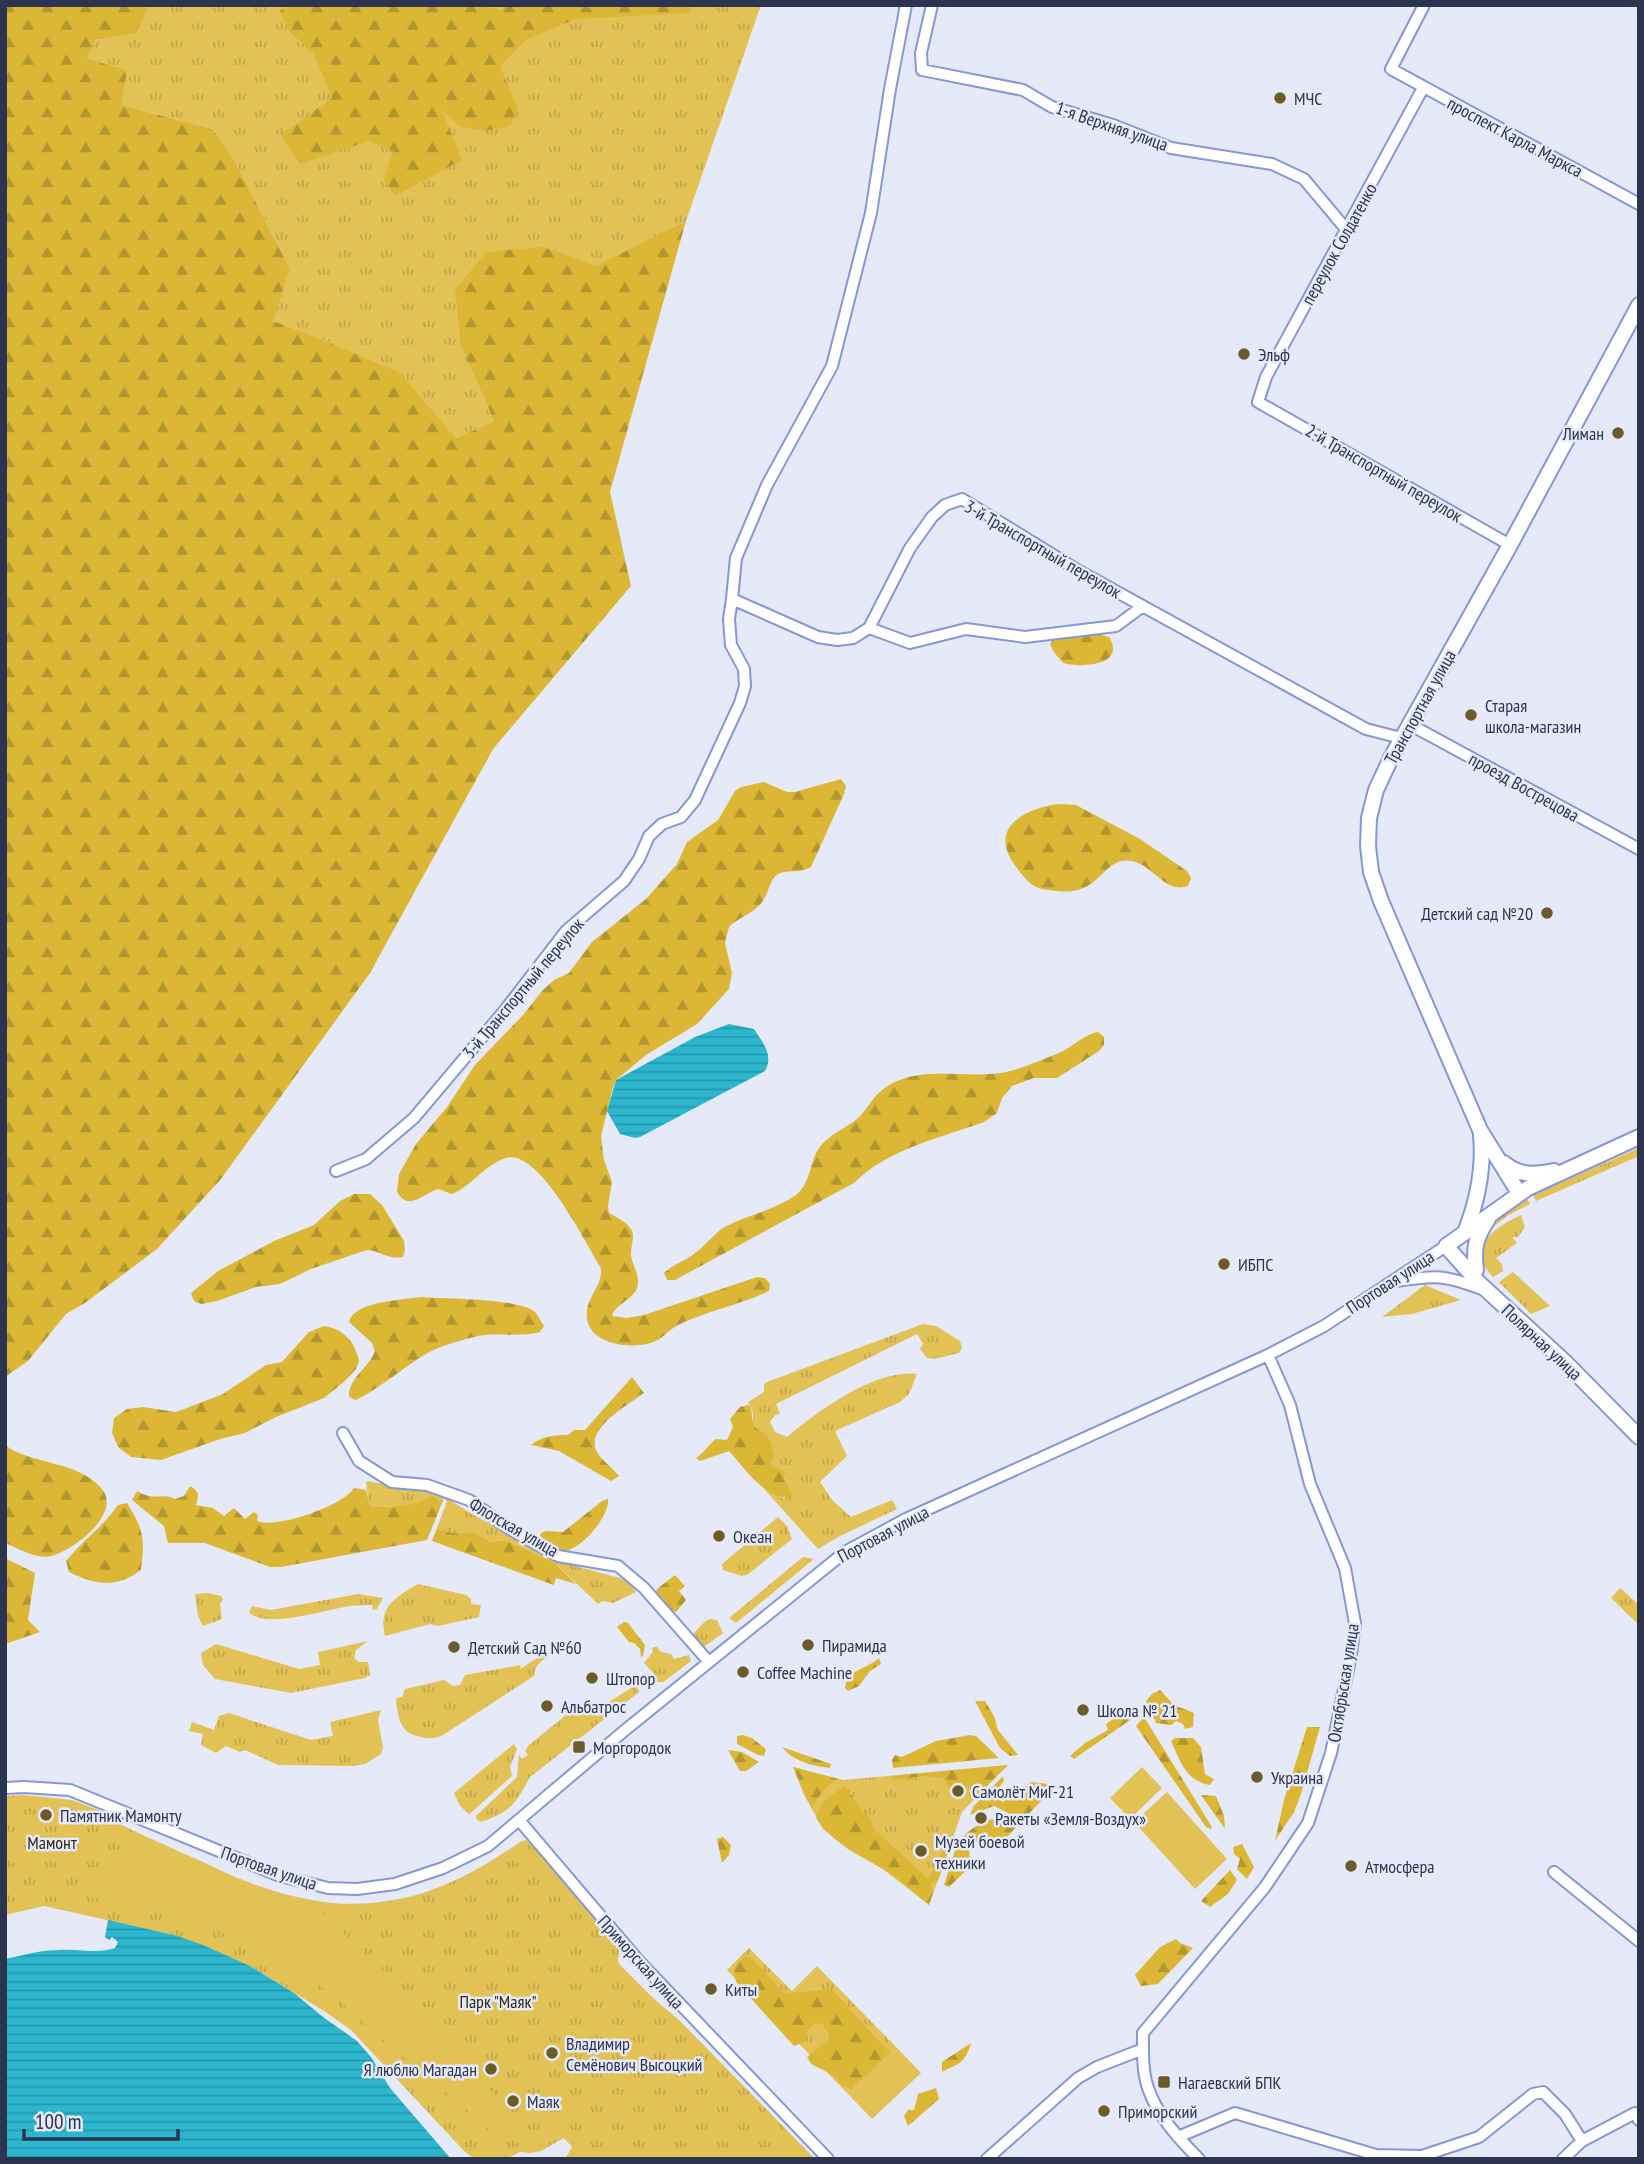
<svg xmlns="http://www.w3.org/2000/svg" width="1644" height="2164" viewBox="0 0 1644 2164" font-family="'PT Sans Narrow',sans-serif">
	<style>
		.grass { fill: url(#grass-tufts) }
		.forest { fill: url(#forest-firs) }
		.garden { fill: #e2c155 }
		.water { fill: url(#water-rules) }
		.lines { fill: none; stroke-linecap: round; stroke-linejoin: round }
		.minor-casing { stroke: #8697d7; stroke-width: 14 }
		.major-casing { stroke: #8697d7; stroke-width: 18 }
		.minor { stroke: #fff; stroke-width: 10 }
		.major { stroke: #fff; stroke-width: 14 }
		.poi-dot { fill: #6b5b29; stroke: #e6eaf8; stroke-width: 2.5 }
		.labels { text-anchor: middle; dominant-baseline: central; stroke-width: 5; stroke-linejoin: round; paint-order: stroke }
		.poi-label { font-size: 18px; fill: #2d344f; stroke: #e6eaf8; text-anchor: start }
		.street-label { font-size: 18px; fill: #2d344f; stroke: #e6eaf8 }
		.park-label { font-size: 18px; fill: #302a15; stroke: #e6eaf8 }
	</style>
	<defs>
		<pattern id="grass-tufts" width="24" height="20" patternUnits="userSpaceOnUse" patternTransform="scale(1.75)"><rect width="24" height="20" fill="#e2c155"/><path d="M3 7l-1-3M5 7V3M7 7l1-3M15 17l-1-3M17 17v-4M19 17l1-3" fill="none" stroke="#c2a64c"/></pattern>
		<pattern id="forest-firs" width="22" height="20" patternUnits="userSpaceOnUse" patternTransform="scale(1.75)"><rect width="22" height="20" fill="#dbb735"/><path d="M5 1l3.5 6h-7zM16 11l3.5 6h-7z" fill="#b2962f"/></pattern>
		<pattern id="water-rules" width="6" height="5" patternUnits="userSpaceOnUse" patternTransform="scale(1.75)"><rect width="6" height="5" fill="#2cb7cf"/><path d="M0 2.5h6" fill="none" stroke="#2696aa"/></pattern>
	</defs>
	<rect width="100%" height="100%" fill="#e6eaf8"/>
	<!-- grass -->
	<path class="grass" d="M150 5H761L686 221 596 267 544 247 461 346 494 421 456 438 398 372 321 339 272 321 290 269 234 159 213 129 121 105 87 59 95 40 136 34Z
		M1639 1148V1156L1536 1201 1533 1195Z
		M1527 1199 1530 1204 1507 1216 1482 1236 1489 1225Z
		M1521 1215 1525 1227 1518 1237H1512L1517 1243 1496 1258 1502 1264 1503 1271 1493 1277C1465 1248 1493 1228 1521 1215Z
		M1513 1272 1550 1306 1531 1314 1499 1282Z
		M1425 1285 1461 1300 1412 1314 1382 1317Z
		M923 1324 936 1326 960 1341 962 1348 959 1353 934 1359 927 1358 920 1349 923 1344 917 1334 776 1404 780 1414 775 1415 770 1422 775 1432 787 1437C818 1411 875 1369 917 1374L909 1394 900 1402 835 1431 847 1456 820 1482 832 1500 851 1517 892 1500 897 1509 840 1536 818 1549 764 1489 785 1499 784 1473 772 1466 771 1460 774 1456 765 1434 757 1430 753 1424V1413L748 1402 764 1392V1384L767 1382Z
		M366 1481 437 1492 472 1514 560 1562 620 1578 630 1583 636 1592 613 1603 603 1601 598 1604 554 1562 505 1540 491 1542 474 1532 451 1533 437 1528 447 1501 444 1498 440 1500 433 1497C413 1506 392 1507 369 1507Z
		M778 1517 787 1526 792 1539 747 1575 741 1576 723 1570 722 1564Z
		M803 1557 814 1559 736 1623 729 1618Z
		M418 1584 466 1595 471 1599V1604L481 1605 479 1617 438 1626 430 1624 385 1636C378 1606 395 1598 418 1584Z
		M1620 1588 1639 1605V1625L1611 1598Z
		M208 1593 221 1596 223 1599 220 1604 222 1619 203 1626 198 1616 195 1594Z
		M358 1594 383 1598 377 1609 373 1610 372 1605C364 1605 357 1605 350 1606 328 1609 265 1630 249 1612L252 1606 271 1610Z
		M710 1619 717 1620 723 1633 701 1649 691 1636C698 1630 702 1622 710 1619Z
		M368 1641 356 1650 354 1658 359 1662H368L370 1675 365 1678 291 1693 215 1679 203 1665 201 1653 216 1644 299 1669 320 1665 318 1652Z
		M653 1647H657L661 1652 671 1654 674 1659 689 1655 691 1661 663 1682H653L651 1679 655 1675 644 1663 652 1653Z
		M548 1651 551 1654C543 1660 534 1665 534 1676L443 1735C435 1739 429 1739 421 1737 399 1733 398 1717 396 1698L402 1697 405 1689 444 1680 453 1686 460 1685 465 1675 521 1665 520 1669Z
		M636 1685 639 1692 614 1712 607 1703Z
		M595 1701 607 1717 530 1777C515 1804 512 1811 481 1822L477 1820 476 1816 517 1777 519 1755 522 1759 528 1755 525 1751 529 1745 576 1707Z
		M381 1710 378 1720 334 1728 339 1754 383 1748 381 1754 365 1764 354 1766 278 1765 245 1750 240 1752 226 1746 216 1753 201 1745 203 1734 189 1731 192 1722 214 1730 219 1716 229 1713 311 1740 333 1736 330 1722Z
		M514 1744 517 1749 510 1767 512 1776 474 1810 469 1814 460 1806 454 1793Z
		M1008 1765 962 1812 929 1905 883 1869 849 1850 823 1829 804 1795 793 1767 843 1780Z
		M23 1795 72 1800 120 1818 118 1823C146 1837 173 1849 201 1861 228 1874 255 1888 284 1896 299 1900 316 1901 332 1903 405 1909 461 1883 520 1842L526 1840 535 1848 617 1944 619 1950 618 1962 621 1966 652 1997 680 2021 815 2159H565L572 2147 564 2138 541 2151 531 2153 520 2152 506 2159H475L465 2152 351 2030 324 2011 250 1966 174 1935 44 1906 5 1915V1796Z
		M749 1948 792 1991 817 1966 898 2049 850 2096 727 1970Z"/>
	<!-- forest -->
	<path class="forest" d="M5 5H150L136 34 95 40 87 59 127 70 121 105 213 129 234 159 290 269 273 321 321 339 399 372 456 438 494 421 461 346 455 290 486 252 544 247 596 266 686 221 610 492 631 586 493 749 370 973 221 1179 157 1249 85 1303 66 1314 28 1361 5 1377Z
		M287 5H482L502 10V5H695L688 13 576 19 527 39 500 66 518 109 510 126 483 131 459 126 442 110 462 160 395 196 384 180 393 151 369 141 300 164 281 135 332 98 314 54 290 32 280 11Z
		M1095 633 1109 637C1127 666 1081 668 1063 663L1053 651 1050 644 1054 638Z
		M841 779 846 786 844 794 811 867C800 874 788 869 778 874 770 879 769 891 764 899 756 913 740 916 729 927L725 943 732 973 729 989 697 1024 646 1055 616 1080 613 1087 601 1136 604 1160 612 1182 608 1206 609 1213C616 1217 627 1222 631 1229 636 1237 630 1247 631 1256 633 1267 641 1277 637 1288 632 1301 616 1303 612 1316L627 1318 644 1315 757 1277 765 1278 770 1284 769 1291C740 1305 707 1311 678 1325 669 1330 661 1340 651 1343 631 1349 591 1345 587 1319 584 1299 603 1287 601 1268 586 1244 539 1148 506 1158 484 1165 472 1186 452 1194L438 1189C422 1194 409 1212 397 1192L399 1174 416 1144 447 1107 475 1065 523 1015 542 991 554 980 569 973 592 942 646 899 677 864 687 842 718 820 735 791 741 787 764 782 787 792H795Z
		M1059 804 1076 805 1140 839 1187 871 1191 878 1188 886C1165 894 1153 865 1132 861 1102 855 1102 897 1057 891 1050 890 1043 890 1036 887 1027 882 1020 872 1014 864 988 826 1027 808 1059 804Z
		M1098 1032 1104 1037V1045L1099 1051 1057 1078H1034L1012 1086 1002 1098 997 1113 984 1122C940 1138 888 1149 854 1183L675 1280H667L664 1273C673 1264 686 1261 695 1253 705 1246 713 1235 723 1228 746 1215 773 1211 796 1195 811 1183 809 1163 819 1148 828 1135 846 1128 857 1119 864 1113 868 1105 874 1098 908 1059 962 1081 1006 1072 1024 1068 1044 1059 1061 1052 1074 1046 1084 1034 1098 1032Z
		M354 1194H370L382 1205 404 1241 405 1250 403 1257C388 1260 381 1251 367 1250L311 1269 280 1284 256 1287 217 1301 201 1304 194 1301 191 1293 218 1271 274 1241 314 1225 340 1201Z
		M421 1297C444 1299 520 1298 535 1312 538 1315 541 1322 544 1326L540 1332C517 1338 493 1331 470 1338 455 1342 437 1347 424 1355 400 1370 380 1388 356 1400L349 1397C348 1378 369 1368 375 1351L372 1343 349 1322C354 1301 402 1300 421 1297Z
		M324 1326C344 1329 355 1342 359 1361L356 1369 345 1381 324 1398 276 1417 245 1433 220 1439 161 1460 131 1457 118 1447 112 1433 114 1418 127 1409 143 1407 176 1412 223 1394 266 1365 282 1362 309 1332Z
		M632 1377 644 1393C628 1405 584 1429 597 1452 601 1460 613 1468 619 1476L611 1481 559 1451 531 1445C542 1436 553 1435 568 1435L574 1430H585Z
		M749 1405C753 1412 751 1415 753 1422 754 1430 761 1429 765 1434 771 1439 772 1450 775 1457L771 1460 772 1466 785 1472 784 1479 793 1497C767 1503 744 1467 729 1451L700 1461 696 1458C705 1452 708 1445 716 1439L727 1440 733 1427 730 1419 740 1407Z
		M5 1445C31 1465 78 1460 102 1489 123 1514 69 1555 46 1557 33 1557 17 1548 5 1543Z
		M190 1486C200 1492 199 1495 196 1505L213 1508 224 1516 234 1508 245 1519 254 1512 258 1515 257 1521C276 1529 343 1506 354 1488L366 1490 370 1507C392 1507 413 1506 433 1496L440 1500 444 1498 427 1540 281 1567H270L205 1543H168L164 1526 132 1500 137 1491C155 1502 161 1492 175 1499L184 1496Z
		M608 1499C610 1516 581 1550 564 1551 556 1552 546 1545 539 1541L541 1533 546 1531 563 1532 602 1501Z
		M127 1503C144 1530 145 1539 141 1570 115 1589 96 1585 69 1572L66 1561C82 1541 103 1527 118 1505Z
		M437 1528 451 1533 474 1532 491 1542 505 1540 554 1562 576 1584 556 1578 554 1585 432 1541Z
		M5 1558 35 1573 28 1620 40 1632 5 1644Z
		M675 1575 685 1586 679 1591 686 1600 676 1612 672 1611 656 1592 657 1589Z
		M624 1622 628 1623 645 1645 643 1656 641 1657 640 1649 634 1643 629 1642 617 1627Z
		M879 1658 881 1664 870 1671 859 1686 848 1691 845 1688C847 1669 866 1670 879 1658Z
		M1160 1690 1174 1705 1194 1713 1193 1727 1185 1729 1183 1724 1176 1721 1171 1725 1156 1723 1146 1701 1152 1694Z
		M975 1701H985L994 1716 998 1730 1018 1755 1010 1756 1000 1748Z
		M1138 1707 1140 1713 1074 1759 1070 1756 1085 1743 1108 1730 1106 1724 1122 1713Z
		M1144 1717 1212 1827 1211 1829 1206 1827 1136 1726Z
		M1307 1727H1320L1301 1794 1294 1812 1275 1841 1284 1800Z
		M743 1735 752 1738 766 1749 764 1756 758 1755 737 1744V1736Z
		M970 1735 976 1736 999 1758 893 1768 892 1760 895 1755 902 1757 936 1741Z
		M1175 1738H1193L1201 1747 1205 1774 1214 1779 1210 1785C1186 1781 1181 1763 1171 1741Z
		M782 1747 831 1764 830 1768C812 1766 793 1761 782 1747Z
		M728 1750 742 1752 759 1762 746 1771H740Z
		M1008 1765 976 1795 967 1786 950 1790 944 1778 925 1776 893 1780 892 1776Z
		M793 1767 838 1779C825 1787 818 1796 812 1809Z
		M1003 1776 1004 1781 993 1796 1003 1802 1031 1782 1049 1784 1041 1801 1007 1837H1000L987 1847 977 1841 969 1846 970 1867 949 1887 944 1885C956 1850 954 1833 992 1819L1004 1826 1014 1821 1008 1813 994 1806 970 1815 973 1807Z
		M845 1786 863 1813 871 1819 873 1828 928 1879 950 1837 953 1838 938 1881 931 1883 933 1893 929 1905C913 1892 898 1878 881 1868 858 1853 831 1842 816 1818 825 1792 828 1800 845 1786Z
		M1201 1795 1216 1796 1224 1816 1225 1829Z
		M723 1837 731 1845 729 1855 722 1863 717 1839Z
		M1242 1844 1254 1867 1247 1879 1237 1869 1240 1859 1234 1854 1233 1847Z
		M1230 1870 1237 1880 1228 1894 1210 1907 1201 1901Z
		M1176 1939 1180 1943 1193 1948 1158 1984 1141 1986 1135 1975 1160 1947Z
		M745 1957H750L784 1993 832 1990 890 2053 851 2089 839 2083 837 2077 811 2064 807 2057 829 2040 828 2032 822 2024 815 2023 808 2031 805 2042 794 2046 736 1982C733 1969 734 1965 745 1957Z
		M971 2043C965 2064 959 2063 942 2072V2062Z
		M936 2088 939 2099 908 2126 904 2116 908 2110H914L918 2094Z"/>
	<!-- garden -->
	<path class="garden" d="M378 1720 383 1748 338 1755 334 1727Z
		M1142 1767 1162 1788 1130 1819 1110 1798Z
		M1167 1792 1227 1859 1195 1889 1134 1822Z
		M151 1839C207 1864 257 1892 319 1901L318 1914 337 1915 339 1927 346 1936 412 1998 488 2088 510 2110 515 2122 514 2140 501 2139 376 2034 335 1996 301 1974 211 1926 173 1914 74 1894C90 1869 112 1861 141 1860Z
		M898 2049 921 2073 872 2119 850 2096Z"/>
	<!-- water -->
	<path class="water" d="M729 1024 754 1029C763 1043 774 1055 765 1071L640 1137 635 1138 620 1134 607 1111 616 1080 695 1037Z
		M108 1920 174 1935 203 1945 250 1966 294 1993 323 2017 357 2041 371 2057 390 2088 451 2159H5V1959C24 1955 41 1950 60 1950 79 1949 96 1954 115 1948L118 1942 112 1937 109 1940 105 1937Z"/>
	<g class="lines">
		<!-- minor casing -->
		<g class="minor-casing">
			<path id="minor" d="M906 5 890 89 871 213 832 366 767 485 736 558 732 599 818 637 837 640 853 638 869 628 910 548 932 517 945 505 962 499 1079 571 1366 729 1401 738
				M932 5 921 53 922 70 1023 90 1052 107 1113 125 1171 148 1272 164 1304 179 1345 228
				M1424 5 1391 69 1639 204
				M1423 88 1266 377 1258 402 1510 545
				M869 628 910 643 966 629 1025 637 1116 626 1143 606
				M1409 724 1639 849
				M336 1171 366 1159 414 1118 505 1010 566 931 624 881 639 859 649 836 662 824 681 817 695 800 740 703 745 686 744 669 731 645 729 619 732 599
				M1396 1281C1437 1275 1444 1275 1482 1289
				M343 1433 359 1461 392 1482 427 1485 469 1500 508 1528 558 1556 618 1566 644 1588 709 1662
				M5 1788 24 1787 70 1790 280 1876 328 1888 357 1889 395 1884 443 1868 488 1846 624 1731 845 1552 906 1519 1268 1355 1324 1326 1446 1246
				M519 1820 639 1961 828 2159
				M1554 1872 1639 1941
				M1178 2137 1235 2113 1376 2155 1422 2156 1479 2137 1533 2094 1543 2092 1565 2114 1582 2141
				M987 2159 1078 2078 1097 2067 1143 2049
				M1199 2159C1179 2139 1157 2115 1148 2088 1142 2071 1143 2050 1143 2033L1265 1887 1308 1823 1331 1753 1351 1655 1355 1623 1345 1568 1310 1484 1290 1405 1268 1355
				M1563 2159 1582 2141 1635 2113 1639 2120"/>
		</g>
		<!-- major casing -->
		<g class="major-casing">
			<path id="major" d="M1639 1137 1528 1188 1446 1246 1478 1282 1566 1363 1639 1437
				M1504 1163C1519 1176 1535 1175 1554 1171
				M1519 1193 1480 1130 1381 901 1371 872 1368 846 1369 818 1376 790 1391 758 1510 545 1639 305
				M1466 1230C1478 1199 1484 1168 1481 1135
				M1476 1270C1473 1248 1476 1237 1488 1219"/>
		</g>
		<!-- minor -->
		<use href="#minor" class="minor"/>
		<!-- major -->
		<use href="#major" class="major"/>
	</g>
	<!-- markers -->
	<g class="poi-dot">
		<circle cx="1280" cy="98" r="7"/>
		<circle cx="1244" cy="354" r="7"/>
		<circle cx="1618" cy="433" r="7"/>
		<circle cx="1471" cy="715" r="7"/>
		<circle cx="1547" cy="913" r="7"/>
		<circle cx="1224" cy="1264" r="7"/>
		<circle cx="719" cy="1536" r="7"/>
		<circle cx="808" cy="1645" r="7"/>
		<circle cx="454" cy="1647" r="7"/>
		<circle cx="743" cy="1672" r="7"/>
		<circle cx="592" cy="1678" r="7"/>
		<circle cx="547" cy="1706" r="7"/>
		<circle cx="1083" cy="1710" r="7"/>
		<rect x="572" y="1740" width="14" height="14" rx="3.5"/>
		<circle cx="1257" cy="1777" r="7"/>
		<circle cx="958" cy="1791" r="7"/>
		<circle cx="46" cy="1815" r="7"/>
		<circle cx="981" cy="1818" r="7"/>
		<circle cx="921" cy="1851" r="7"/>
		<circle cx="1351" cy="1866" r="7"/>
		<circle cx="711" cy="1989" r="7"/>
		<circle cx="552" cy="2053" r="7"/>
		<circle cx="491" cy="2069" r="7"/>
		<rect x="1157" y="2075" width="14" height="14" rx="3.5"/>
		<circle cx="513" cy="2101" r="7"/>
		<circle cx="1104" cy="2111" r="7"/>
	</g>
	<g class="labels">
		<!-- poi labels -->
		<g class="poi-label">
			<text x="1294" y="98">МЧС</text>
			<text x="1258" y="354">Эльф</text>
			<text x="1604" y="433" text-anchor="end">Лиман</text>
			<text x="1485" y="705">Старая<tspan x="1485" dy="21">школа-магазин</tspan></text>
			<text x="1533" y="913" text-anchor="end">Детский сад №20</text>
			<text x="1238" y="1264">ИБПС</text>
			<text x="733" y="1536">Океан</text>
			<text x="822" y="1645">Пирамида</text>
			<text x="468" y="1647">Детский Сад №60</text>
			<text x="757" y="1672">Coffee Machine</text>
			<text x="606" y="1678">Штопор</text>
			<text x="561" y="1706">Альбатрос</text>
			<text x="1097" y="1710">Школа № 21</text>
			<text x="593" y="1747">Моргородок</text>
			<text x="1271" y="1777">Украина</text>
			<text x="972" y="1791">Самолёт МиГ-21</text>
			<text x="60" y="1815">Памятник Мамонту</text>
			<text x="995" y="1818">Ракеты «Земля-Воздух»</text>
			<text x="935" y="1841">Музей боевой<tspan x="935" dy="21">техники</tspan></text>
			<text x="1365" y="1866">Атмосфера</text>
			<text x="725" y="1989">Киты</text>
			<text x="566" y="2043">Владимир<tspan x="566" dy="21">Семёнович Высоцкий</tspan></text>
			<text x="477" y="2069" text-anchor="end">Я люблю Магадан</text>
			<text x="1178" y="2082">Нагаевский БПК</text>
			<text x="527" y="2101">Маяк</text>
			<text x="1118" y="2111">Приморский</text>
		</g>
		<!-- street labels -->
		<g class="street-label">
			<text transform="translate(1112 126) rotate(19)">1-я Верхняя улица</text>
			<text transform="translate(1515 137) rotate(28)">проспект Карла Маркса</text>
			<text transform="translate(1339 244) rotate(-61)">переулок Солдатенко</text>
			<text transform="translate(1384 473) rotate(30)">2-й Транспортный переулок</text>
			<text transform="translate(1043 549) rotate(30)">3-й Транспортный переулок</text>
			<text transform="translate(1420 707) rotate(-61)">Транспортная улица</text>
			<text transform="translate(1524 787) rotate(29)">проезд Вострецова</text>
			<text transform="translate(523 988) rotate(-50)">3-й Транспортный переулок</text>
			<text transform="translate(1390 1282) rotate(-33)">Портовая улица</text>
			<text transform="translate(1542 1342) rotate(43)">Полярная улица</text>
			<text transform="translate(514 1527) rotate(30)">Флотская улица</text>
			<text transform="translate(883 1534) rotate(-28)">Портовая улица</text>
			<text transform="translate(1343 1683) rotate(-81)">Октябрьская улица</text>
			<text transform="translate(269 1868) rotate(19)">Портовая улица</text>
			<text transform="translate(641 1962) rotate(48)">Приморская улица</text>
		</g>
		<!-- park labels -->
		<g class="park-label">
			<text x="52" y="1842">Мамонт</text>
			<text x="498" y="2001">Парк "Маяк"</text>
		</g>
	</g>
	<!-- border -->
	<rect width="1644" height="2164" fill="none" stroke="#2d344f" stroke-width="14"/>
	<!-- scale -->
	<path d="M24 2129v10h154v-10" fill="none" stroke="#2d344f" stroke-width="3.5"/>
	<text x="35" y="2129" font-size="21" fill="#2d344f" stroke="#e6eaf8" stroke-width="5" paint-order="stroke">100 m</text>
</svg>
